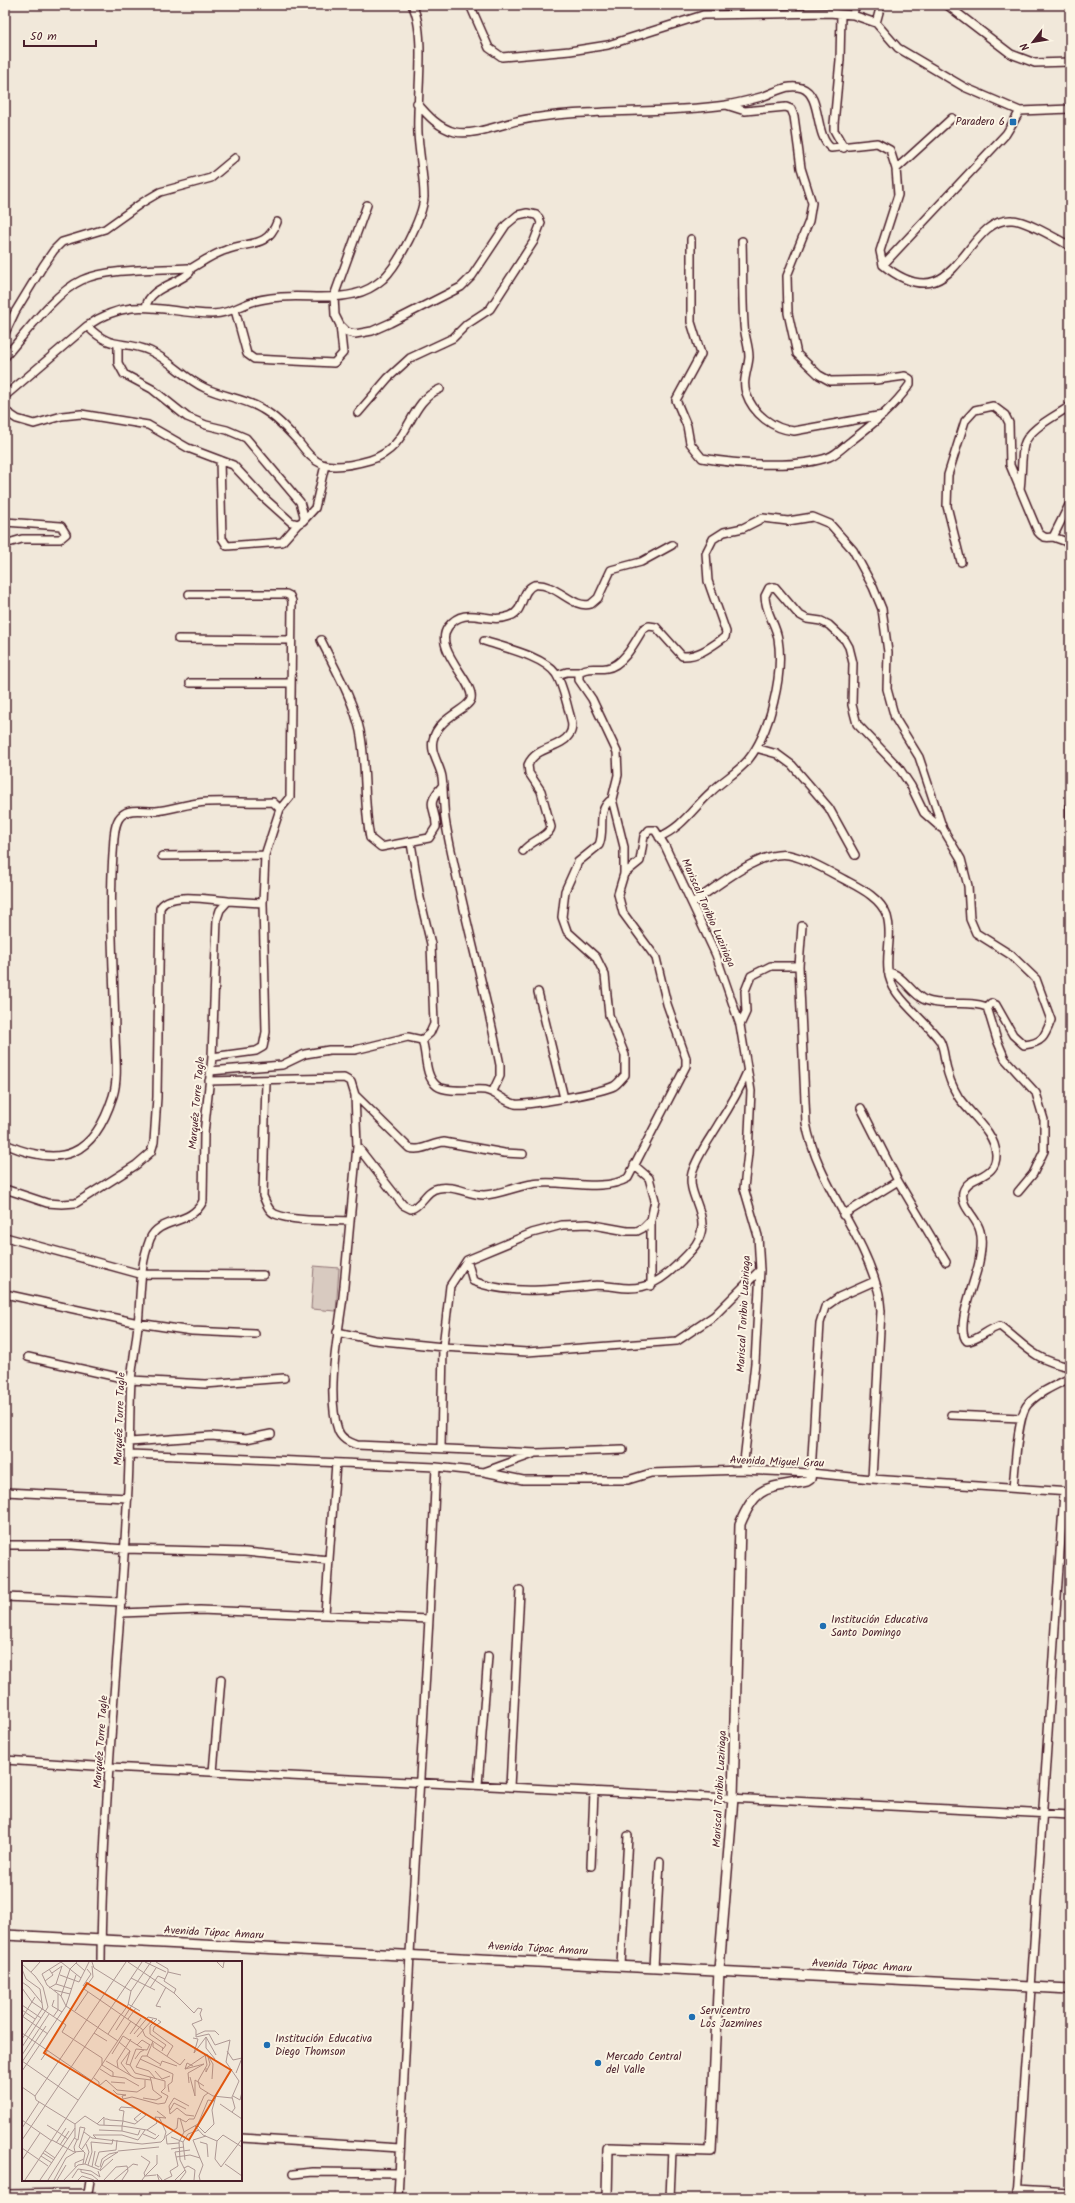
<svg xmlns="http://www.w3.org/2000/svg" width="1075" height="2203" viewBox="0 0 1075 2203" font-family="Kalam,sans-serif">
	<style>
		.green { fill: #d8cac0; stroke: #917476 }
		.lines { fill: none; stroke-linecap: round; stroke-linejoin: round }
		.minor-casing { stroke: #4a1f2b; stroke-width: 10 }
		.tertiary-casing { stroke: #4a1f2b; stroke-width: 12 }
		.minor { stroke: #fcf5e5; stroke-width: 7 }
		.tertiary { stroke: #fcf5e5; stroke-width: 9 }
		.poi-dot { fill: #1f6fb2; stroke: #fcf5e5; stroke-width: 1.5 }
		.labels { text-anchor: middle; dominant-baseline: central; stroke-width: 4; stroke-linejoin: round; paint-order: stroke }
		.poi-label { font-size: 11px; fill: #4a1f2b; stroke: #fcf5e5; text-anchor: start }
		.street-label { font-size: 11px; fill: #4a1f2b; stroke: #fcf5e5 }
		.inset-road { fill: none; stroke: #ae9894; stroke-width: 1 }
		.view { fill: #e0560e; fill-opacity: 0.15; stroke: #e0560e; stroke-width: 2 }
		.inset-edge { fill: none; stroke: #4a1f2b; stroke-width: 2 }
	</style>
	<rect width="100%" height="100%" fill="#f1e8da"/>
	<filter id="ink" filterUnits="userSpaceOnUse"><feTurbulence type="fractalNoise" baseFrequency=".025" numOctaves="2"/><feDisplacementMap in="SourceGraphic" scale="8" xChannelSelector="R" yChannelSelector="G"/><feConvolveMatrix kernelMatrix="1 2 1 2 8 2 1 2 1" color-interpolation-filters="sRGB"/></filter>
	<g filter="url(#ink)">
		<!-- green -->
		<path class="green" d="M314 1266 339 1268 336 1311 311 1309Z"/>
		<g class="lines">
			<!-- minor casing -->
			<g class="minor-casing">
				<path id="minor" d="M470 5 489 48 502 57 570 51 608 45 703 15 829 13 853 15 876 23 898 48 964 87 1020 111 1070 109
					M947 5 1011 54 1035 63 1070 62
					M841 14 840 60 834 124V130L844 148
					M853 15 855 5
					M876 23 881 5
					M417 103C428 116 439 128 455 132 472 136 500 125 517 121 586 107 657 115 726 105 738 103 750 100 761 97 775 93 787 83 802 88 822 95 814 135 831 148L877 143 890 150 896 169 898 195 880 251 883 265C958 325 963 217 1012 220 1026 220 1057 239 1070 246
					M896 169 952 118
					M691 239V322L701 354 676 400 687 426 690 443 702 458C735 464 797 469 829 457 837 454 844 446 851 441 873 424 894 407 910 384V379L905 376 876 380 830 381 819 375 797 354 788 313 787 276 809 221 812 203 801 168 794 116 791 109 786 107 745 111 726 105
					M742 241C743 268 742 296 744 324 744 335 749 345 749 357 748 370 742 380 746 393 753 414 773 429 794 431L883 415
					M883 265 1006 134 1020 111
					M190 269C202 262 213 254 226 250 248 241 267 249 277 222
					M235 310 247 354 254 359 334 363 343 353 340 325
					M87 326C113 352 122 339 150 351 170 360 185 379 205 388 224 397 244 398 262 409 275 416 286 428 296 439 304 448 310 459 322 464 335 469 356 464 370 460 412 447 406 403 440 389
					M5 333 15 312 43 266 54 250 62 242 105 229 143 202 160 192 211 178 235 158
					M5 357C25 334 55 292 82 280 108 268 158 270 188 268L190 269V272C179 284 149 287 146 307
					M5 396 87 326C133 294 162 313 212 314 226 314 236 308 249 303 259 299 271 298 282 297 305 295 330 300 354 294 364 292 375 286 383 279 398 265 423 217 424 197 424 176 419 154 418 133 416 100 427 32 412 5
					M5 411 17 419 34 424 62 416 81 414 148 425 188 448 233 465 262 496 291 522 298 524 303 521 304 516 300 502 246 438 227 430 206 425 187 417 152 389 124 374 118 363V345
					M358 413 388 378 410 358 453 338 467 324 490 309 534 241 541 223 539 218 536 215 527 213 518 215 506 225 472 276 461 287 390 323 372 331 355 334 347 332 340 325 335 315 334 296 367 205
					M220 460 222 538 227 546 282 542 298 524
					M1020 489C1022 476 1021 456 1024 445 1029 428 1056 416 1070 406
					M303 521 315 508 325 465
					M5 522 61 526 66 534 60 539H22L5 544
					M1053 537 1070 543
					M961 562 947 506 948 475 965 421 975 410 993 406 1005 415 1009 423 1010 465 1038 532C1043 538 1046 538 1053 537L1070 503
					M189 594H286L290 596 292 601 290 797 280 809 265 855 263 903 266 1032 263 1047 256 1051 212 1057
					M178 639 291 640
					M321 640C335 669 353 699 360 731 367 766 363 802 370 838L381 847 429 838 436 827C437 806 423 808 443 785
					M484 641C505 648 543 656 556 674 562 683 565 697 568 708 570 717 575 727 569 735 560 749 536 746 528 765L529 773 541 791 551 827C549 837 531 840 523 851
					M557 675 567 672H579
					M190 683H291
					M756 748 777 754 792 765 829 808 855 855
					M1070 801V817
					M659 837C683 827 693 808 711 792 723 780 737 773 748 760 770 733 784 674 778 639 776 624 765 612 765 596L769 588 775 587 798 614 807 619 821 621 829 625 845 640 849 647 853 663 852 705 857 724 899 768 911 786 924 813 941 828
					M411 843 420 898 431 944 434 1024 430 1033 422 1040
					M162 856 265 855
					M624 874 640 861 644 836 649 830H655L665 846 716 955 740 1025 751 1091 748 1153 744 1188 758 1236 760 1270 755 1363 743 1470
					M692 903C717 887 759 850 789 855 808 859 828 871 845 880 860 888 881 898 887 916 895 943 878 967 897 993 909 1010 929 1025 940 1041 944 1049 944 1057 946 1065 948 1077 953 1088 959 1098 971 1115 995 1132 996 1154 997 1180 968 1174 963 1192 960 1207 977 1217 980 1231 983 1241 981 1252 979 1262 976 1279 954 1329 967 1341 978 1341 987 1329 1000 1326 1027 1347 1034 1360 1070 1367
					M802 926 799 966 806 1123C817 1183 861 1229 877 1287 880 1294 880 1303 881 1311L872 1479
					M888 972C903 974 911 994 925 1000 946 1008 966 999 987 1007
					M538 992 564 1098
					M740 1025 746 1012 745 991 751 976 771 966H799
					M210 1071 282 1065 305 1054 329 1050H355L408 1037 422 1040C427 1054 424 1076 437 1086 446 1093 472 1089 485 1090 496 1092 503 1101 515 1104 526 1106 603 1092 614 1086 618 1084 621 1079 625 1075V1055L609 1015 605 975 596 957 567 931 562 917 565 891 578 862 599 845C606 829 595 811 612 799
					M209 1081 344 1078 351 1082 355 1095 357 1146 403 1205 411 1209C423 1205 425 1190 439 1188 454 1185 469 1195 484 1195 503 1194 523 1183 541 1183 568 1181 603 1192 628 1178L686 1066V1058L667 1004 656 958 623 913 618 894 624 874V847L612 799 618 775 617 752 592 699 579 680V672C589 666 596 670 607 668 623 666 635 642 643 629L649 626 656 627 682 656C699 657 712 646 725 637L726 632 708 581 706 553 713 539 724 532 743 528 763 518 788 521 813 517 830 524 853 550 873 587 882 609 888 652 887 689 895 718 919 757 943 829 961 859 968 886 970 919 976 933 1011 955 1036 979 1051 1020C1045 1036 1043 1043 1024 1045L1013 1035 996 1005 991 1003 987 1007 997 1040 1005 1059 1036 1093 1044 1120V1151L1033 1174 1018 1192
					M266 1081 263 1196C266 1202 268 1211 275 1214 294 1222 329 1220 350 1221
					M493 1091 500 1076V1065C484 984 461 906 446 825 443 809 444 793 442 777 440 765 430 753 433 740 438 717 468 710 471 699 475 682 432 649 448 627 465 604 487 625 510 616 525 611 520 591 534 585 556 582 573 610 591 604L598 598 611 570 641 562 672 545
					M355 1095 409 1148C421 1152 432 1143 444 1142L504 1153 523 1154
					M861 1108 898 1181 946 1262
					M5 1144C62 1169 94 1156 113 1096 119 1077 115 1052 115 1032 114 973 109 913 113 854 114 843 113 824 121 816 130 807 145 812 156 811 173 809 189 803 207 802 229 801 251 803 273 802L280 809
					M357 1146C352 1196 348 1247 343 1297 338 1335 326 1394 338 1430 341 1439 349 1442 357 1445L537 1453 623 1450
					M5 1189 47 1203 62 1204 76 1203 136 1165 151 1152 154 1142 157 1097 160 908C169 891 211 900 228 901
					M843 1215 898 1181
					M651 1220V1286
					M5 1237 140 1274 263 1275
					M467 1260 473 1281C508 1295 551 1290 588 1286 599 1284 606 1286 617 1287 647 1292 664 1279 683 1259 693 1249 701 1241 702 1226 703 1208 687 1191 692 1173 697 1156 709 1140 718 1125 729 1108 739 1091 747 1072
					M5 1294 138 1323 192 1331 255 1334
					M337 1332 374 1340 443 1347 527 1352 677 1341 714 1316 760 1270
					M28 1357 131 1380 205 1384 284 1378
					M951 1415 1021 1418
					M130 1442 211 1436 246 1439 271 1434
					M441 1448 443 1347 450 1286 467 1260 532 1233 562 1225 588 1224 627 1231H637L643 1228 651 1220 655 1200 649 1178 634 1165
					M130 1454 436 1467 484 1472 523 1480H628L651 1473 743 1470 811 1473 872 1479 1070 1492
					M484 1472 533 1454
					M811 1473 820 1323 825 1307 839 1297 875 1281
					M1013 1488C1015 1471 1017 1415 1028 1404 1039 1392 1056 1385 1070 1378
					M5 1492 128 1498
					M5 1545H72L125 1549 245 1552 329 1560
					M5 1597 122 1602
					M121 1613 200 1610 429 1619
					M325 1614 336 1463
					M5 1760 109 1767 1070 1815
					M213 1772 221 1679
					M478 1785 488 1656
					M510 1787 520 1590
					M591 1866 594 1791
					M101 1962C102 1804 120 1646 128 1488 130 1452 129 1416 131 1380 133 1362 136 1343 138 1325 141 1294 139 1268 150 1239 159 1217 191 1226 203 1201L204 1134 212 1057 217 919 220 910 228 901 263 903
					M621 1965 628 1836
					M654 1967 660 1862
					M241 2138 400 2148
					M293 2174 313 2172 399 2173
					M1017 2191 1070 2194
					M5 2194 88 2193 90 2180
					M398 2198 410 1954 429 1619 436 1467
					M670 2198 672 2150
					M1017 2198 1064 1492"/>
			</g>
			<!-- tertiary casing -->
			<g class="tertiary-casing">
				<path id="tertiary" d="M5 1935 1070 1989
					M607 2198 608 2148 711 2151 719 1970 733 1798 740 1524C757 1483 767 1489 807 1481L810 1479 811 1473"/>
			</g>
			<!-- minor -->
			<use href="#minor" class="minor"/>
			<!-- tertiary -->
			<use href="#tertiary" class="tertiary"/>
		</g>
	</g>
	<!-- markers -->
	<g class="poi-dot">
		<rect x="1009" y="118" width="8" height="8" rx="2"/>
		<circle cx="823" cy="1626" r="4"/>
		<circle cx="692" cy="2017" r="4"/>
		<circle cx="267" cy="2045" r="4"/>
		<circle cx="598" cy="2063" r="4"/>
	</g>
	<g class="labels">
		<!-- poi labels -->
		<g class="poi-label">
			<text x="1005" y="122" text-anchor="end">Paradero 6</text>
			<text x="831" y="1620">Institución Educativa<tspan x="831" dy="13">Santo Domingo</tspan></text>
			<text x="700" y="2011">Servicentro<tspan x="700" dy="13">Los Jazmines</tspan></text>
			<text x="275" y="2039">Institución Educativa<tspan x="275" dy="13">Diego Thomson</tspan></text>
			<text x="606" y="2057">Mercado Central<tspan x="606" dy="13">del Valle</tspan></text>
		</g>
		<!-- street labels -->
		<g class="street-label">
			<text transform="translate(708 913) rotate(66)">Mariscal Toribio Luziriaga</text>
			<text transform="translate(197 1103) rotate(-85)">Marquéz Torre Tagle</text>
			<text transform="translate(744 1314) rotate(-87)">Mariscal Toribio Luziriaga</text>
			<text transform="translate(120 1419) rotate(-88)">Marquéz Torre Tagle</text>
			<text transform="translate(777 1462) rotate(2)">Avenida Miguel Grau</text>
			<text transform="translate(101 1742) rotate(-86)">Marquéz Torre Tagle</text>
			<text transform="translate(720 1789) rotate(-87)">Mariscal Toribio Luziriaga</text>
			<text transform="translate(214 1933) rotate(3)">Avenida Túpac Amaru</text>
			<text transform="translate(538 1949) rotate(3)">Avenida Túpac Amaru</text>
			<text transform="translate(862 1966) rotate(3)">Avenida Túpac Amaru</text>
		</g>
	</g>
	<!-- overview -->
	<g transform="translate(22 1961)">
		<rect width="220" height="220" fill="#f1e8da"/>
		<path class="inset-road" d="M39 1 20 13 25 24 39 35 44 45 96 80M39 1 59 17M70 1 72 7 109 30M106 1 152 32 172 52 176 47 180 48 178 53 180 59 170 63 174 69V76L187 73 193 84 208 79 204 101 217 120 210 136 213 147 210 151M123 1 144 11M134 1 146 8V11M195 1 201 7 202 1M54 2 63 10M0 3 13 15 21 26 26 46 0 86M70 5 71 16 62 28 120 68 123 75 141 87 140 90M0 8 4 18 18 28 21 49M9 11 18 1M30 12 40 5M38 14 57 21 67 1M109 17 133 29M23 20 31 14 27 8M0 21 7 26 20 42M34 23 40 5M61 25 69 13 65 8M0 27 10 41 44 64 40 71 80 97V104L91 111V116M27 27 34 23 50 28M128 27 136 15 143 18M32 29 48 33M152 32 154 28 142 20 146 11 159 14M39 35 48 8 55 1M32 39 30 45 40 51M106 43 118 50M0 44 19 57M139 46 134 45 144 26M0 49 13 58M53 50 66 31M99 54 106 44 109 30 129 1M0 55 26 73M31 56 36 49V33M0 57 13 36M106 58 114 47M136 59 139 61 132 66 131 70 151 85 145 95M94 69 134 7M0 72 70 120M72 72 85 80M86 73 99 53M108 73 119 57M112 73 126 56 135 58 128 65V73L144 84 141 88M174 74 183 70H193L197 74M115 76 131 58M184 76V87L193 98M171 77 176 78 172 92 184 76 194 94M0 78 20 48M131 80 125 95H120L114 106 127 110 133 117M131 82V86L158 104 163 98M115 84 120 79 128 84M108 90 99 102 109 115M205 90 211 99 220 97M90 93 101 75 120 87M183 93 185 104 176 120 178 127 191 135 210 137M0 94 27 53M125 95 138 103M113 98 118 91 122 89M118 98 151 113 150 121 146 124 147 131M19 99 26 89M0 100 56 139M84 100 113 117 129 119 128 116M0 101 24 65M182 103 163 108 185 93 191 103 190 118M108 104 114 88 125 89 128 83M138 105 140 100 155 105M96 107 95 100 109 78M184 107V111L188 103 186 96M78 108 89 115 103 117 117 125M163 108 165 102 171 105M0 110 44 45 54 14M133 110 140 118 148 115M214 112 220 97M168 116 173 135V119L182 125M72 117 77 121V125L84 119 95 129 115 131 123 126V119M89 121 103 122M167 122 166 112 182 103M0 126 13 135M91 129 95 133 104 134 100 135 101 138 110 136 136 143 143 142 146 135 139 131 143 127V120L113 112 108 104 104 103 108 90 97 81M13 135 104 1M13 135 14 139 53 163 63 155 77 164 100 165 125 169 134 174M211 135 218 139 220 131M121 137 134 139 140 136 131 129 129 119M198 143 220 158M167 145 152 137 147 145 148 153 155 147 164 154 172 155M148 149 152 142 164 148M158 157 162 171M83 158H85L88 159 101 160 113 163 124 154 113 147 99 146 97 149 102 150 101 157V160L100 165V170M0 159 30 180M116 161 112 158 119 152M75 163 82 156V164M25 164 36 171M175 164 183 172 192 163 190 149 194 135M173 165 181 174 195 180 201 174 220 186M0 167 17 141M77 169 100 170 116 174 118 169M125 169 135 162 133 156 144 157 135 150M36 171 46 178M62 171 70 177 120 183 139 181 142 178 144 171 137 156M121 173 133 178 137 174M149 176 161 181 166 173 177 169M52 177 56 179 58 166 63 167 57 186 63 192 61 203M74 177 71 174H100L116 179 123 169M0 179 120 1M30 179 52 191 62 190M195 180 193 198 199 206 220 178M161 181 163 199M178 181 185 183 186 196M34 182 44 167M157 182 145 183 144 175 155 167 156 157 164 161 167 158H172L182 135 186 132M38 184 47 170M0 187 26 205M60 188 68 176M149 188 162 186M23 190 33 197M96 190 137 186M53 191 52 186 55 179M21 192 32 199M19 195 30 202M119 195 128 201 122 212 123 215M154 196 168 194 178 197 171 179 184 175M178 197 181 204 177 215 178 219M0 199 18 172M63 203 67 191 64 183M203 203 220 215M66 204 70 191 69 181 90 183 91 178M53 206V202L62 198M70 206 73 190M77 206 73 204 77 191 94 189 95 179M162 207 166 205 173 209 172 219M59 208V211L70 214 76 219M78 210 91 198M123 215 135 203V194M50 217 56 208 69 210 78 216 76 210M3 219 109 60M18 219 53 167M26 219 53 176V163M32 219 44 197 54 191M35 219 44 204M42 219 56 204 63 203 78 209 82 200 96 191 87 193 80 198 78 206M56 219 60 215 72 219M82 219 94 206 105 205 106 210 100 219M92 219 111 203 116 204M120 219 123 215 134 214M137 219 135 213 140 219M142 219 150 215 148 210 156 205 153 191 168 189M153 219 163 209M158 219 164 211 158 199 157 181 162 171 176 163 186 139 193 140"/>
		<path class="view" d="M65 22 209 109 167 179 22 92Z"/>
		<rect width="220" height="220" class="inset-edge"/>
	</g>
	<!-- margin -->
	<rect width="1075" height="2203" fill="none" stroke="#fcf5e5" stroke-width="20"/>
	<rect x="10" y="10" width="1055" height="2183" fill="none" stroke="#4a1f2b" stroke-width="1.5" filter="url(#ink)"/>
	<!-- north arrow -->
	<g transform="translate(1033 42) rotate(239)" stroke="#fcf5e5" stroke-width="3" paint-order="stroke">
	<path d="M0-3L7 15L0 10L-7 15Z" fill="#4a1f2b"/>
	<text y="-6" font-size="11" font-weight="bold" text-anchor="middle" fill="#4a1f2b">N</text>
	</g>
	<!-- scale -->
	<path d="M24 40v6h72v-6" fill="none" stroke="#4a1f2b" stroke-width="2"/>
	<text x="30" y="40" font-size="12" fill="#4a1f2b" stroke="#fcf5e5" stroke-width="3" paint-order="stroke">50 m</text>
</svg>
